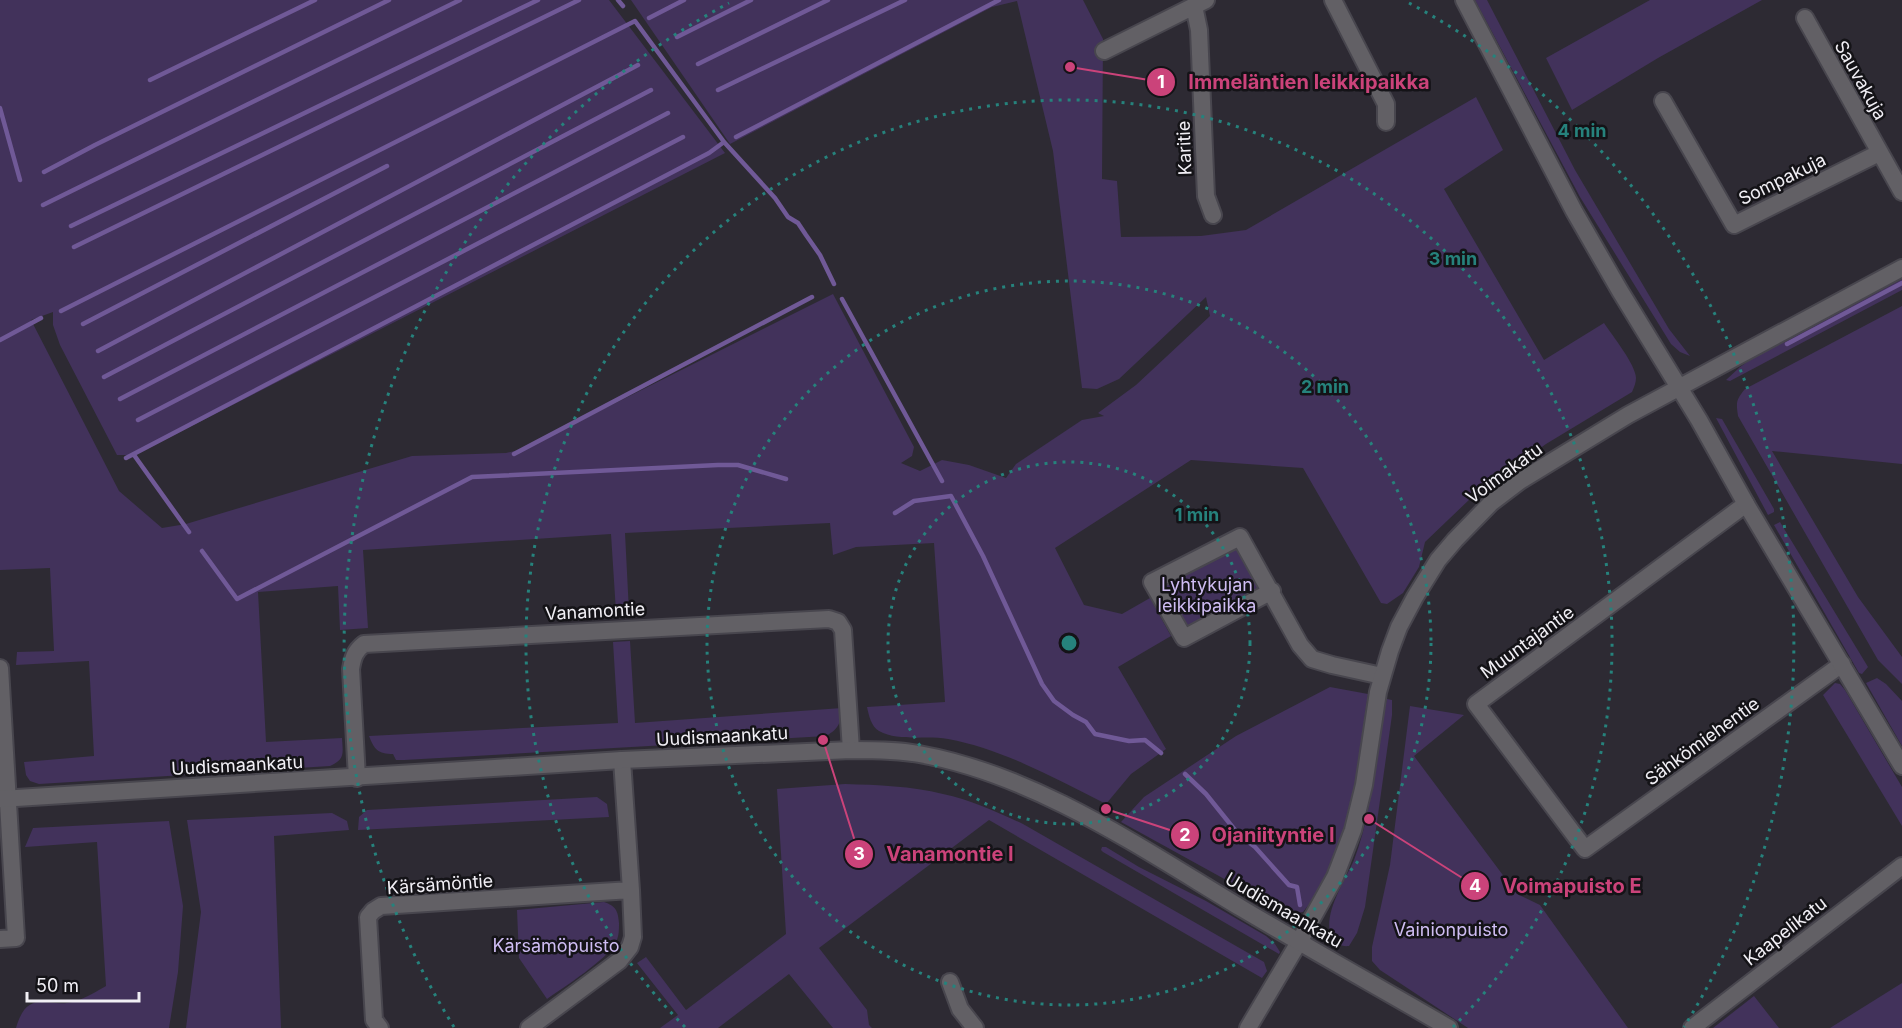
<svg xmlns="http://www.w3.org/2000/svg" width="1902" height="1028" viewBox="0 0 1902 1028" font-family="Inter,sans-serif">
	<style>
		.green { fill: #42325b }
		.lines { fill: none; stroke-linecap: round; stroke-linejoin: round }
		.stream { stroke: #705997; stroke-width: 4.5 }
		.minor-casing { stroke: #48464e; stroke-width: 20 }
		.tertiary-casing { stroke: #48464e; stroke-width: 20 }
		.minor { stroke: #626065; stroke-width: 16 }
		.tertiary { stroke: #626065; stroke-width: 16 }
		.ring { fill: none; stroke: #26827c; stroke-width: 3; stroke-dasharray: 3 6 }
		.labels { text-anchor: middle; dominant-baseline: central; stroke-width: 5; stroke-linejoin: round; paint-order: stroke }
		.street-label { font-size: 18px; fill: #f1eff5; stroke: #141317 }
		.park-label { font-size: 18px; fill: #cfbdf3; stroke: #141317 }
		.centre { fill: #26827c; stroke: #141317; stroke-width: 3 }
		.ring-label { font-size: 18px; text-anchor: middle; font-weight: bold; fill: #26827c; stroke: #141317; stroke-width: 5; stroke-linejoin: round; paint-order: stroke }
		.leader { fill: none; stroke: #cb437a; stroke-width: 2 }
		.callout-dot { fill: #cb437a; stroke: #141317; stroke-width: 2 }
		.mark-label { font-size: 18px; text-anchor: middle; font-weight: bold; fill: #fff }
		.callout-label { font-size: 20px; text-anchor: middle; font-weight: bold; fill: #cb437a; stroke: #141317; stroke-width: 5; stroke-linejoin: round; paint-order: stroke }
	</style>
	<rect width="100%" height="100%" fill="#2d2a33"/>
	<!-- green -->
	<path class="green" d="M0 0H609L725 153 135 455H117L60 345 53 325V312L31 320 119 491 162 528 186 524 412 456 506 453 524 449 833 294 914 447 912 456 901 463 920 471 942 460 969 465 1006 478 1016 464 1082 420 1104 416 1098 413 1136 385 1210 316 1206 297 1119 379 1097 389 1082 388 1053 151 1017 1 992 7 730 144 631 0H1083L1103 39 1102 179 1117 181 1121 237 1201 236 1246 230 1476 97 1503 150 1444 189 1544 360 1604 323C1612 335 1636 365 1636 378 1636 383 1634 387 1632 392L1546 444 1471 498 1425 542 1419 567 1403 593 1387 604 1381 603 1303 468 1191 460 1055 548 1084 605 1122 614 1150 598 1171 636 1118 667 1166 749 1131 774 1106 804C1056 779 1003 749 948 739 926 735 899 742 879 731 871 726 869 716 867 707L945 702 934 543 856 547 833 555 830 523 625 533 629 612H616L611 534 363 550 368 628 340 630 338 586 258 592 266 742 342 738C343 754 345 759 330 766L39 784 30 781 26 775 24 762 94 756 89 661 16 665 17 652 54 651 50 568 0 570Z
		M1475 0H1487L1575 170 1669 329 1690 356 1680 352 1671 344 1580 197Z
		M1650 0H1762L1658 58 1572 110 1546 58Z
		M1902 279V290L1730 381 1726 380 1740 367 1754 357Z
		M1902 306V464L1772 451 1858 597 1902 657V684L1878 660 1738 416C1736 402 1736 400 1745 389Z
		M1716 418 1722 419 1774 509V512L1768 515Z
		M1780 522 1868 667 1862 674 1859 673 1774 525Z
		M1236 545 1259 587 1188 628 1163 587Z
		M630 641 635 723 842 708C841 722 839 729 826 736L404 760H396L393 754C378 754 374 749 369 736L618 723 613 642Z
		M1877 678 1886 684 1902 701V746L1866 683Z
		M1835 683 1840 684 1845 690 1902 787V826L1823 695Z
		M1330 687 1368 694C1357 765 1352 855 1303 912L1288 914 1121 822 1144 797 1236 736Z
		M1387 699 1392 700V715L1365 907 1357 933 1349 946C1341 947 1336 943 1331 938 1323 912 1344 883 1354 860 1375 805 1373 754 1387 699Z
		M1410 706 1464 715 1414 756 1517 894 1540 905 1628 1028H1468L1380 970 1372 961V947L1390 865Z
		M845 784C878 785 911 786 943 794 971 800 997 812 1023 824L1264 962 1267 971 1262 978 989 820 819 948 867 1010 869 1025 872 1028H833L789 974 718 1028H660L678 1015 637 963 646 957 686 1010 786 934 777 789Z
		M597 797 607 804 609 817 358 830 359 817 367 810Z
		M332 813 347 821 349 830 274 836 281 1028H186L201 912 187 820Z
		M169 821 183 906 178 972 169 1028H16C28 986 49 1010 76 1001 86 998 97 991 106 986L97 842 25 847 33 828Z
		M1102 847H1106L1139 867 1206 901 1266 936 1275 944 1280 952 1279 954 1103 852 1101 850Z
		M604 902C616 906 618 911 619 923 619 930 619 936 616 942 608 959 564 987 547 999L519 958 517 910Z
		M1902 983V1028H1830Z
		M1754 996 1779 1028H1713Z"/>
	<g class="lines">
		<!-- stream -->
		<path class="stream" d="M618 0 623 6
			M649 18 684 0
			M677 37 751 0
			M698 64 828 0
			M150 80 315 0
			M718 90 905 0
			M0 108 20 180
			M736 137 999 0
			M44 172 95 145 389 0
			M43 205 460 0
			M71 226 538 0
			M74 247 579 0
			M842 299 942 481
			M61 311 635 21 724 142 775 198 788 217 798 223 806 235 820 255 834 284
			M83 324 387 166
			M0 340 41 318
			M1787 344 1902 283
			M98 351 638 65
			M104 377 651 90
			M120 399 668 113
			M138 420 683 137
			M514 454 812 297
			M134 455 189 532
			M126 458 709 153 724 142
			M895 513 914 501 951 496 983 556 1042 684 1054 701 1073 715 1086 722 1095 734 1129 741 1145 740 1161 753
			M202 551 237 599 472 477 718 465H738L786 479
			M1185 774 1206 794 1239 835 1255 847 1289 885 1297 887 1300 905"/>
		<!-- minor casing -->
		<g class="minor-casing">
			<path id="minor" d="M1333 0 1386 104V122
				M1194 6 1199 30 1206 196 1213 215
				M1805 18 1902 192
				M1104 51 1206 0
				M1663 101 1734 225 1879 153
				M1746 504 1476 704 1585 849 1842 664
				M1272 591 1184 638 1152 582 1240 537 1300 645 1312 659 1332 665 1382 676
				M0 668 16 938 0 939
				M357 778 351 669C353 657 355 651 364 644L829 619 838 622 843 630 851 750
				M950 982 960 1009 975 1028
				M380 1028 374 1020 368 917 373 911 381 906 631 890
				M529 1028 619 961 630 947 633 937 631 890 622 760
				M1248 1028 1299 942
				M1692 1028 1902 866"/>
		</g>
		<!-- tertiary casing -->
		<g class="tertiary-casing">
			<path id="tertiary" d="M1464 0 1574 211 1620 291 1699 420 1746 504 1902 766
				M0 799 622 760 851 750C874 750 897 750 919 754 1036 775 1141 848 1241 908 1310 949 1380 988 1449 1028
				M1299 942 1335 877 1353 830 1364 785 1378 692 1390 651 1399 627 1415 597 1438 560 1455 540 1491 503 1520 481 1628 415 1902 268"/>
		</g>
		<!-- minor -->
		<use href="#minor" class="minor"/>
		<!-- tertiary -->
		<use href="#tertiary" class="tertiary"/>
	</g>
	<!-- distance rings -->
	<g class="ring">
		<circle cx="1069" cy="643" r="181"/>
		<circle cx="1069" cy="643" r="362"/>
		<path d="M685 1027A543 543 0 1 1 1453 1027"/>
		<path d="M454 1027A725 725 0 0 1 729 3M1409 3A725 725 0 0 1 1684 1027"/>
	</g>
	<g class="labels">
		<!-- street labels -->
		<g class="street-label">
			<text transform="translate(1861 80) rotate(61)">Sauvakuja</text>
			<text transform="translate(1184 148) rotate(-92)">Karitie</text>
			<text transform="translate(1782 179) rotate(-26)">Sompakuja</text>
			<text transform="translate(1504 473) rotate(-36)">Voimakatu</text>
			<text transform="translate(595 611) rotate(-3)">Vanamontie</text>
			<text transform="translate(1527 642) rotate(-36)">Muuntajantie</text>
			<text transform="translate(722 736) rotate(-3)">Uudismaankatu</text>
			<text transform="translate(1702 741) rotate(-36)">Sähkömiehentie</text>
			<text transform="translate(237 765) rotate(-3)">Uudismaankatu</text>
			<text transform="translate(440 884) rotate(-4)">Kärsämöntie</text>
			<text transform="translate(1284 910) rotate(30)">Uudismaankatu</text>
			<text transform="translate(1785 931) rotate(-38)">Kaapelikatu</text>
		</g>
		<!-- park labels -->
		<g class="park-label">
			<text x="1207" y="584">Lyhtykujan<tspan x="1207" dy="21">leikkipaikka</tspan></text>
			<text x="1451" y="929">Vainionpuisto</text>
			<text x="556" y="945">Kärsämöpuisto</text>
		</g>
	</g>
	<circle cx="1069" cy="643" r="9" class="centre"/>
	<g class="ring-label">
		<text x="1582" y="137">4 min</text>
		<text x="1453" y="265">3 min</text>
		<text x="1325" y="393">2 min</text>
		<text x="1197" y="521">1 min</text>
	</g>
	<!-- callouts -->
	<path class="leader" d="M1070 67L1161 82M1106 809L1185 835M823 740L859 854M1369 819L1475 886"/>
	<g class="callout-dot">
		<circle cx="1070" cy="67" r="6"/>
		<circle cx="1106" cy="809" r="6"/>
		<circle cx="823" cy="740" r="6"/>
		<circle cx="1369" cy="819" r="6"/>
		<circle cx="1161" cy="82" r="15"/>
		<circle cx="1185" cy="835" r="15"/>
		<circle cx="859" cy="854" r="15"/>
		<circle cx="1475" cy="886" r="15"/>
	</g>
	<g class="mark-label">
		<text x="1161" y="88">1</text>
		<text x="1185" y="841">2</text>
		<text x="859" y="860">3</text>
		<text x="1475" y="892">4</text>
	</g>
	<g class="callout-label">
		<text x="1309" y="89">Immeläntien leikkipaikka</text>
		<text x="1273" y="842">Ojaniityntie I</text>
		<text x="950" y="861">Vanamontie I</text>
		<text x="1572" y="893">Voimapuisto E</text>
	</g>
	<!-- scale -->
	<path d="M27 992v9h112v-9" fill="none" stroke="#f1eff5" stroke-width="3"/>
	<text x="36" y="992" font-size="18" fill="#f1eff5" stroke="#141317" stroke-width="4.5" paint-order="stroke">50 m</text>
</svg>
